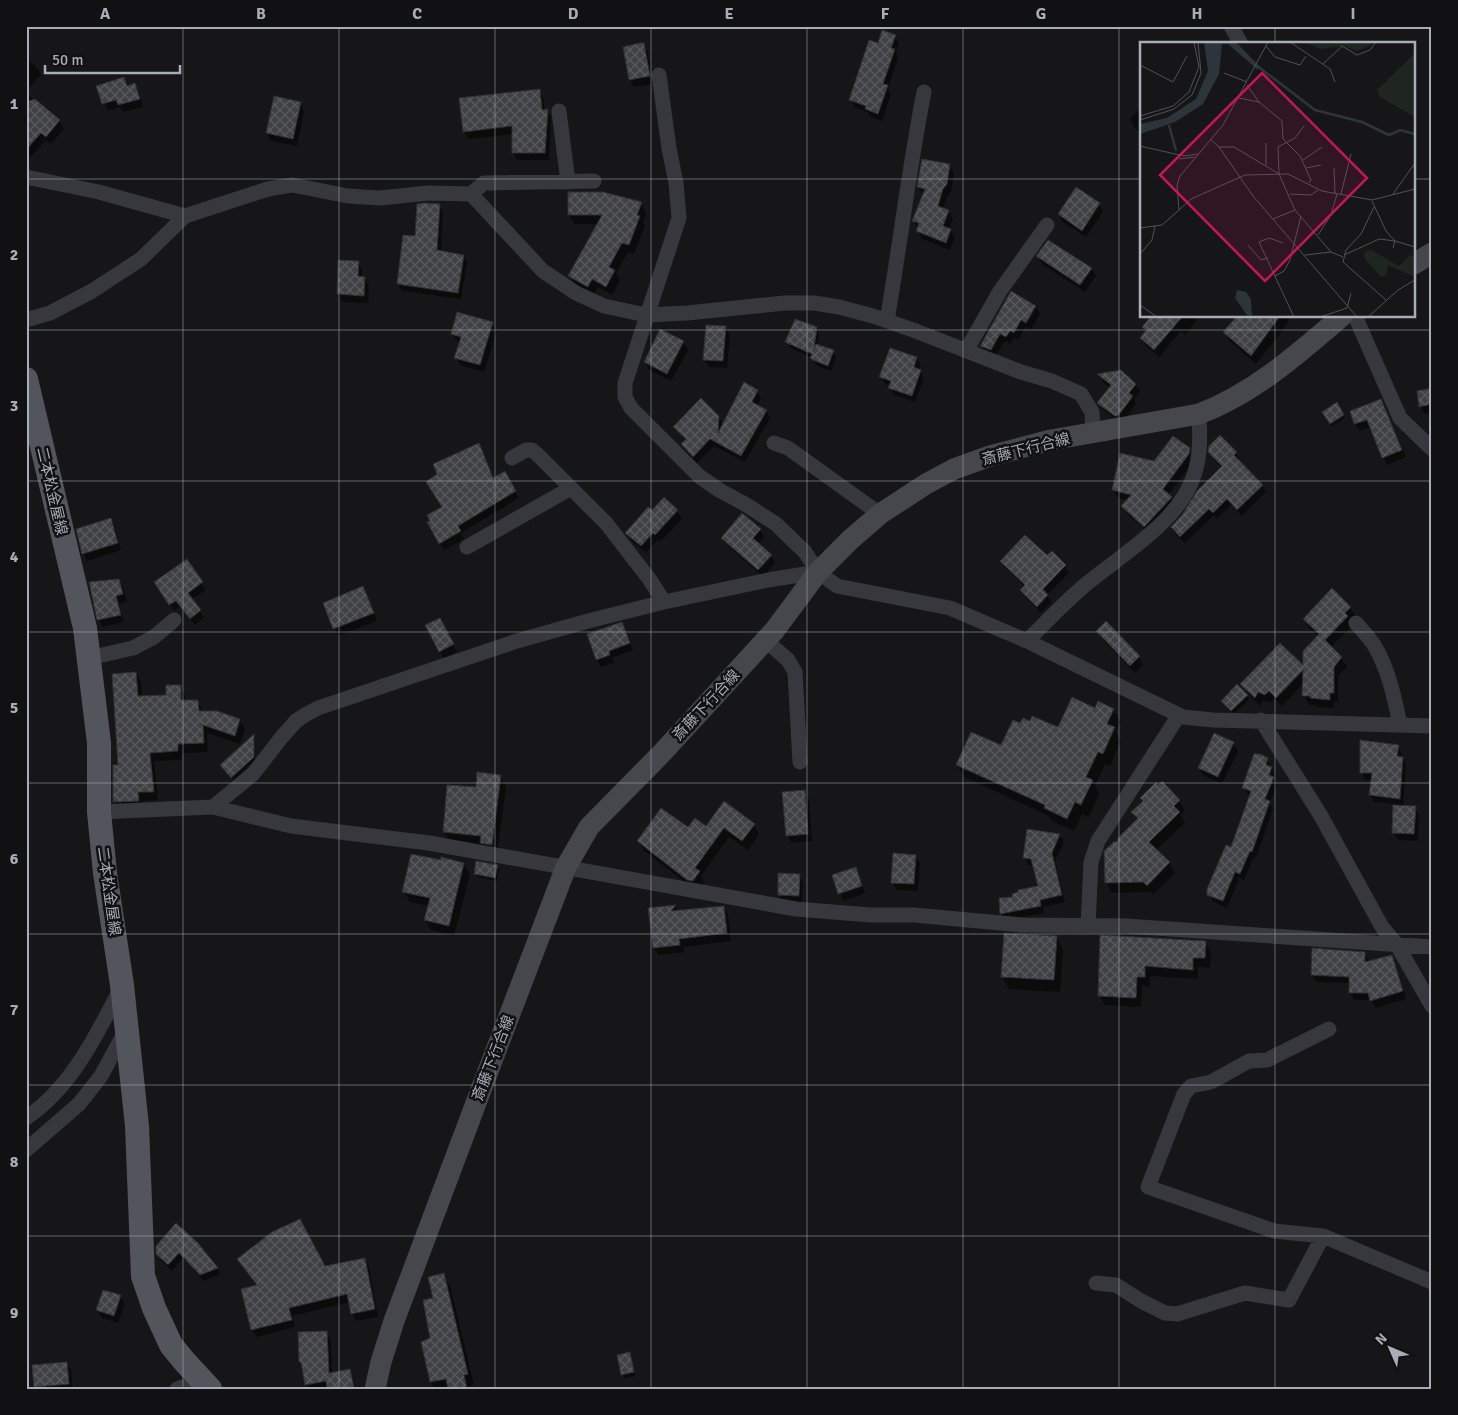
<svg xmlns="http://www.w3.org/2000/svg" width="1458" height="1415" viewBox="0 0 1458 1415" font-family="Signika,'Noto Sans JP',sans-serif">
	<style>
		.shadow { fill: #0007 }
		.building { fill: url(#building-cross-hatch); stroke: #303034 }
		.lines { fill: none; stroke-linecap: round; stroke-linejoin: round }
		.minor { stroke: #37383d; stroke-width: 15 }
		.secondary { stroke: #45474d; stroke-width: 21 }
		.primary { stroke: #53555c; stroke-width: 24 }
		.grid { fill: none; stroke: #a8adb8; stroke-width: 1; stroke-opacity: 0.55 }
		.labels { text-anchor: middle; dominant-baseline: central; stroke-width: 5; stroke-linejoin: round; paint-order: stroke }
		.street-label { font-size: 15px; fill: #a8adb8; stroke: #111113 }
		.inset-river { fill: none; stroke: #2c353c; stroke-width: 2.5 }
		.inset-road { fill: none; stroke: #505258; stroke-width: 1 }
		.view { fill: #c2185b; fill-opacity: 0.15; stroke: #c2185b; stroke-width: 2.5 }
		.inset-edge { fill: none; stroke: #a8adb8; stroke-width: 2.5 }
		.neatline { fill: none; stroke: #a8adb8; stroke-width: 2 }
		.grid-label { font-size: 16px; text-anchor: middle; font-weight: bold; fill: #a8adb8 }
	</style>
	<defs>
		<pattern id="building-cross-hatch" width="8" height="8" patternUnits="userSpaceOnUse" patternTransform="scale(1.25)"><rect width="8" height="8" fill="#404145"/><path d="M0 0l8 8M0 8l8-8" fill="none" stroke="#595a5e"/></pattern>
	</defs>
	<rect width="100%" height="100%" fill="#161618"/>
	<!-- shadow -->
	<path class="shadow" d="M895 36 899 43 896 53 898 58 888 88 891 94 882 121 871 117 868 112 855 108 851 100 878 44Z
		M643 45 648 52 653 84 634 87 630 80 624 48Z
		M29 60 37 68 41 75 26 91V63Z
		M124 79 128 87 135 85 139 92 143 107 123 112 120 107 108 111 98 87Z
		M539 90 543 98 545 110H547L551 118 549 160H517L513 152 514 134 469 139 464 132Z
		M26 93 59 121 64 129 51 144 46 140 28 160 26 159Z
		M300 103 304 111 297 146 271 141 267 133Z
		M1142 106V134L1134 127 1130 119Z
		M949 165 954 173 951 192 947 197 943 209 949 211 953 219 949 229 955 238 950 250 922 239 914 221 923 194 918 187Z
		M641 203 646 213 643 223 645 226 634 254 628 252 616 274 620 281 612 295 598 287 593 295 575 285 570 276 599 224H575L569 215Z
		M1099 204 1103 212 1086 237 1063 222 1059 215Z
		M439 205 443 212 441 252 464 256 467 263 461 299 402 291 398 284 416 238Z
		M1038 257 1091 268 1096 276 1085 292 1042 264Z
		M358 262 362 270V278H364L369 286 368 303 342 302 338 294Z
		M1036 307 1040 314 1031 330 1026 327 1018 340 1014 337 1010 344 1005 341 995 357 985 353 981 346Z
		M1152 316H1195L1197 320 1185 335 1181 331 1159 357 1146 346 1141 338 1147 332 1144 327Z
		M1239 316H1287L1289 320 1280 334 1256 364 1230 341 1225 332Z
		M492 323 497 331 484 372 460 365 456 357 460 342 457 341 452 334Z
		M725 327 730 335 727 368 709 367 704 359Z
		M816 328 819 334 818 346 833 351 836 357 831 371 817 366 811 357 790 348 787 342Z
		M683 342 688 350 671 381 649 370 645 362Z
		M917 358 921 365 919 370 924 378 915 402 894 395 890 388V386L885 384 881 377Z
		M1099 375 1135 384 1140 392 1134 399 1136 404 1122 423 1103 410 1099 403 1110 388 1103 382Z
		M1432 389V415L1430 413 1425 414 1420 406Z
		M757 391 761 398 757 406 766 411 770 418 745 462 714 446 697 463 686 452 682 445 686 441 675 427 718 416 723 425Z
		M1381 401 1406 457 1387 465 1371 427 1359 431 1355 423Z
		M1336 404 1345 418 1332 426 1324 412Z
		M1189 449 1193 457V462L1168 495 1175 506 1149 533 1127 514 1122 506 1128 500 1118 498 1113 490 1155 462Z
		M482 451 494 479 504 473 519 498 461 533 464 539 444 550 429 523 443 508Z
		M1210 452 1236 453 1240 460 1238 461 1262 485 1266 492 1242 516 1231 505 1217 519 1214 515 1185 543 1175 534 1171 528 1222 468 1214 459Z
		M664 499 677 511 682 519 660 542 658 540 646 553 631 540 627 533 652 512Z
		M110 519 115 527 121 550 87 561 83 553Z
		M760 530 764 537 758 544 771 555 775 563 763 577 727 545 722 538Z
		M1052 552 1065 566 1069 573 1047 595 1051 602 1041 613 1026 597 1022 590 1025 587 1006 568 1002 561 1047 557Z
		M187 561 206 590 192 599 204 617 195 625 180 607 174 611 160 589Z
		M118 580 123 587 127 602 119 604 124 622 103 627 99 620 91 583Z
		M363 588 377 621 338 636 324 603Z
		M1350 608 1355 616 1352 626 1331 647 1341 658 1347 667 1338 676V702L1334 701V708L1316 707 1315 705H1309L1304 696V683L1282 706 1275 699 1270 703 1263 700 1260 706 1247 693 1242 684 1304 668 1318 636 1309 628 1304 619Z
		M622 624 633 650 612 658 614 663 601 667 597 659Z
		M427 626 444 627 457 652 444 659Z
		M1097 631 1139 657 1143 665 1135 673 1102 639Z
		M136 673 141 682 142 697H167L180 686 185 695V702L198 701 203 712 239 720 245 729 240 744 207 733 208 752 182 753V760L154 761 158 800 142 801 143 809 119 810 114 802Z
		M1247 696 1249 699 1234 714 1224 704Z
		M1114 710 1121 722 1116 732 1121 741 1110 766 1105 764 1095 786 1099 794 1089 817 1082 814 1074 831 1052 821 1049 816 964 777 957 765 1002 747 1021 725 1031 722 1058 729Z
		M253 736 255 738V760L234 780 221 766Z
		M1233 743 1238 751 1222 784 1203 775 1199 768Z
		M1398 746 1406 765 1403 807H1415L1419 815 1418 841 1398 840 1393 832 1395 804 1374 802 1370 795 1372 780H1365L1361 772Z
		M1267 759 1275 775 1274 779 1277 785 1270 803 1273 809 1256 858 1254 857 1244 880 1239 878 1227 908 1213 902 1209 894 1232 848 1250 796 1248 795 1244 787Z
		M500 776 506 787 497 855 450 842 444 832 477 788Z
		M804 792 809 799 812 841 792 843 787 835Z
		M1179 801 1185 811 1180 815 1185 823 1156 850 1169 863 1175 873 1153 895 1150 892 1112 893 1107 883 1106 852 1118 843 1138 820 1133 812 1143 802Z
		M754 825 759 834 748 850 729 837 701 876 704 882 699 890 694 889 644 851 639 841 706 828Z
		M1028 830 1060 835 1064 842 1055 861 1065 902 1043 907 1044 913 1005 920 1001 913 1014 898 1039 887 1034 865H1028L1024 857Z
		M915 856 920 863 918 891 897 890 892 882Z
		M464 864 470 874 454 936 431 930 425 920 429 906 410 902 404 892Z
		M497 866 499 869 497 881 477 877 475 874Z
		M855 868 865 893 844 901 840 893Z
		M799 875 803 882 802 903H783L779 895Z
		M675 906 678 912 723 907 728 914 731 941 683 947 684 952 659 955 654 948 649 909Z
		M1056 937 1063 949 1060 992 1009 989 1002 977Z
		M1102 937 1205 942 1211 952 1210 968 1198 967V979L1150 976V987L1142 986 1141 1007 1105 1005 1099 995Z
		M1365 953 1369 962 1391 956 1395 963 1406 999 1376 1008 1371 1000H1354L1350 993V983L1316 982 1312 974Z
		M176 1225 217 1268 220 1274 204 1281 183 1258 172 1271 161 1261 157 1254Z
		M365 1259 369 1267 378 1317 356 1321 352 1313 350 1302 292 1316 295 1327 257 1337 252 1330 243 1290 324 1267Z
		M443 1275 450 1286 474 1385 470 1386V1389H435L431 1382 423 1342 431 1339 434 1299Z
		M120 1296 125 1304 118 1323 102 1318 98 1310Z
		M326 1333 331 1340 332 1374 349 1370 353 1377 356 1389H309L306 1384 303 1367 300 1362 299 1334Z
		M629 1354 635 1376 624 1378 618 1356Z
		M67 1363 71 1370 73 1389H36L33 1366Z"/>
	<!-- building -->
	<path class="building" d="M882 30 896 35 891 48 895 49 883 84 888 85 878 114 865 109 866 106 849 100 869 40 878 43Z
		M640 43H644L650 76 629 80 623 47Z
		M124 77 127 86 135 83 140 99 118 105 116 100 102 104 96 86Z
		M540 89 542 110 548 109 545 153H512V126L463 132 459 98Z
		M274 96 301 102 293 139 266 133Z
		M35 99 60 120 46 137 41 133 26 150V102Z
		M922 159 950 164 947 184 943 189 938 206 949 210 943 226 951 229 946 243 916 231 919 223 912 221 925 189 917 187Z
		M1076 187 1100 203 1082 231 1058 214Z
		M568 192H603L642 202 637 215 640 216 629 245 622 243 609 267 615 270 606 287 592 279 588 287 568 276 602 215H568Z
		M424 203 440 204 437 250 464 255 458 293 397 284 403 235 415 236 417 204Z
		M1048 240 1092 268 1080 285 1036 256Z
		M338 260 359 261 358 276 365 277 364 296 337 294Z
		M1011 291 1036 306 1026 323 1021 320 1014 333 1010 331 1006 337 1000 334 991 350 980 346Z
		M457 312 493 322 480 365 454 358 461 337 451 334Z
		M1151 316H1183L1154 350 1140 338 1146 330 1142 327Z
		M1237 316H1280L1251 356 1223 332Z
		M795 319 817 327 814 348 816 344 834 350 828 366 813 360 810 358 812 354 785 342Z
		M706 325 726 326 723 361 703 360Z
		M660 329 684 341 667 374 644 362Z
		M890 348 917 357 914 367 921 370 912 396 888 388 891 381 879 377Z
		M1121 370 1136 384 1129 393 1133 396 1118 416H1115L1097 403 1111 385 1097 374Z
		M744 382 758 390 752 402 767 410 741 456 710 439 693 457 681 444 686 439 673 427 701 398 719 416 718 433Z
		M1432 388V404L1419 407 1417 391Z
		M1381 399 1402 450 1382 458 1367 420 1354 424 1350 411Z
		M1337 402 1344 415 1330 424 1322 412Z
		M1220 435 1237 452 1234 455 1263 485 1237 510 1227 499 1213 513 1209 509 1180 537 1171 527 1170 528 1182 515 1197 491 1222 466 1208 452 1209 446Z
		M1173 436 1190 448 1189 454 1163 489 1172 497 1144 527 1121 506 1131 495 1112 490 1120 453 1154 461Z
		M479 443 493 478 505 471 516 491 458 526 461 531 439 544 427 522 430 521 427 515 442 507 426 482 437 474 433 464Z
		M664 497 678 510 655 535 653 533 641 546 625 533 648 507 652 510Z
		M742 513 761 529 753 538 772 555 758 570 721 538Z
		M111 518 118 543 82 554 76 529Z
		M1025 535 1047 555 1052 551 1066 565 1043 589 1048 595 1037 607 1020 590 1025 585 1000 561Z
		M187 559 203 582 188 593 201 610 190 619 176 601 169 605 154 582Z
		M119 579 123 594 116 596 121 615 97 620 89 582Z
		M363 586 374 613 333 629 323 603Z
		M1332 588 1351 607 1345 613 1348 616 1325 640 1342 657 1334 667V693H1330V700L1310 698V696H1302L1303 670 1276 698 1269 691 1265 695 1258 692 1255 698 1240 684 1280 643 1303 665V651L1319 634 1303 619Z
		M440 618 454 644 439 652 425 625Z
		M1106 621 1140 656 1130 666 1096 631Z
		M622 622 630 643 609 651 610 655 596 660 587 634Z
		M136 672 138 696 166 695V685H181V700H198L199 711H217L240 719 235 736 203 725 204 743 178 744V751L150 753 154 792H138L139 801 113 802V765H118L112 674Z
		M1237 684 1248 695 1231 711 1221 701Z
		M1072 697 1095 708 1098 701 1114 709 1107 724 1115 727 1103 754 1098 752 1086 777 1093 780 1081 805 1075 802 1067 819 1044 808 1045 805 956 765 971 732 1001 745 1013 720 1020 723 1023 718 1030 721 1032 716 1058 727Z
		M1214 733 1234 742 1218 777 1198 768Z
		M254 734V757L231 778 220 765Z
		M1360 740 1399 745 1397 756 1403 757 1400 799 1369 795 1372 773H1360Z
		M1254 754H1260L1268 758 1266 765 1272 767 1269 775 1274 777 1265 799 1270 801 1252 852 1250 851 1240 874 1235 872 1223 901 1207 895V889L1226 845 1231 847 1251 791 1242 788Z
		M477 772 501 775 492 845 480 843 481 836 443 832 447 785 476 787Z
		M1162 781 1180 800 1174 806 1180 812 1149 842 1170 862 1147 886 1143 882 1105 883 1104 851 1115 841 1117 842 1118 838 1138 818 1131 812 1143 801 1140 798 1156 782 1158 785Z
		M805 790 808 834 786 836 782 792Z
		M724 801 755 824 742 841 724 828 695 868 700 871 693 881 687 880 637 841 661 808 688 827 695 818 706 826Z
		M1393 805 1416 806 1414 834 1392 833Z
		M1027 829 1060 834 1052 853 1062 895 1040 900 1041 906 1000 914 999 898 1013 897 1012 894 1018 892V890L1038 886 1031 859 1023 858Z
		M893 853 916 855 914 884 891 883Z
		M411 854 441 860V857L464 863 449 926 424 920 430 898 402 892Z
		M476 861 498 865 495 878 474 874Z
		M856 867 862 886 838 894 832 875Z
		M778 873 800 874 799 896 778 895Z
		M676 905 671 911 724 906 727 933 679 939 680 945 653 948 648 908Z
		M1004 933 1057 936 1054 980 1001 977Z
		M1100 935 1206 941 1205 958H1193V970L1145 966V977H1137L1136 998 1098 996Z
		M1312 948 1365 952V962L1392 955 1403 991 1370 1001 1368 993H1349V977L1311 975Z
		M300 1219 325 1266 365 1258 375 1309 351 1314 347 1294 289 1308 292 1320 251 1330 241 1289 257 1285 237 1259 272 1232Z
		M176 1223 198 1243 218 1268 200 1275 179 1253 168 1265 156 1254V1246Z
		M444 1273 468 1374 464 1375 467 1389H448L446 1379 430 1382 421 1342 430 1338 423 1300 433 1298 428 1277Z
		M103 1290 121 1295 114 1316 96 1310Z
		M327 1331 329 1373 350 1369 354 1387 346 1389H327L326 1381 305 1385 301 1362H299L298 1332Z
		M630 1352 634 1372 621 1375 617 1355Z
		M67 1362 69 1384 34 1387 32 1365Z"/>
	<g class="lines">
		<!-- minor -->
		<path class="minor" d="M1231 26 1241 44
			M659 75 669 148 676 183 679 218 625 383V397L631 408 699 476 719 490 745 504 776 524 805 552 818 572 837 586 950 608 1027 641 1183 717 1213 720 1432 726
			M559 111 568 182
			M26 177 99 192 185 216 268 189 292 185 348 196 380 198 428 193 471 194 543 271 576 293 604 306 646 315 687 313 785 303H814L839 307 873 316 913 330 1021 372 1052 381 1081 394 1092 412 1093 434
			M471 194 484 183 594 181
			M1355 316 1400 418 1432 449
			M26 320 50 313 92 291 141 259 185 216
			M887 321C900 245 909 168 924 92
			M966 351 1000 291 1047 225
			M774 443 788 448 880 514
			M512 458 526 450H532L537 454 606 523 650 580 664 602
			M467 547 571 488
			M1356 623C1362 630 1369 637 1374 645 1388 667 1395 700 1400 725
			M765 640 788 660 795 672 800 762
			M1027 641C1046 622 1065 602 1085 585 1121 555 1177 523 1193 478 1201 457 1200 435 1199 414
			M89 658 133 648 154 637 174 620
			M1261 720 1321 816 1382 927 1397 945 1432 1006
			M213 807 291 826 429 843 796 909 870 915H914L1022 925 1126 926 1432 947
			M99 812 213 807 253 774 281 738 296 721 305 715 318 708 517 641 588 621 664 602 768 580 818 572
			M1088 926 1091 862 1098 841 1179 715
			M1329 1029 1267 1060 1249 1061 1211 1082 1191 1086 1184 1094 1148 1187 1274 1231 1323 1236 1432 1282
			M26 1118C72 1087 97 1034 122 986
			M26 1150 79 1104 101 1076 126 1030
			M1096 1283 1116 1285 1141 1301 1165 1313 1177 1314 1245 1293 1289 1300 1323 1236
			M177 1389 202 1381"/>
		<!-- secondary -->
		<path class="secondary" d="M1414 264 1432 253
			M375 1389 381 1362 394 1321 482 1087 566 867 589 827 661 754 774 631 818 572 850 540 880 514 926 484 954 469 990 456 1051 440 1199 414C1254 393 1298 354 1342 316"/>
		<!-- primary -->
		<path class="primary" d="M26 379 85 628 99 743V812L105 873 122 985 137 1126 143 1276 154 1308 171 1345 185 1362 210 1389"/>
	</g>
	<!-- grid -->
	<path class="grid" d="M183 26V1389M339 26V1389M495 26V1389M651 26V1389M807 26V1389M963 26V1389M1119 26V1389M1275 26V44M26 179H1142M1414 179H1432M1275 316V1389M26 330H1432M26 481H1432M26 632H1432M26 783H1432M26 934H1432M26 1085H1432M26 1236H1432"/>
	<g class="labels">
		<!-- street labels -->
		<g class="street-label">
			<text transform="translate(1026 449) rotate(-14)">斎藤下行合線</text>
			<text transform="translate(52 491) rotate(77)">二本松金屋線</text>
			<text transform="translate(706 705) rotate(-47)">斎藤下行合線</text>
			<text transform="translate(109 891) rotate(82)">二本松金屋線</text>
			<text transform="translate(493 1058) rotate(-69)">斎藤下行合線</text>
		</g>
	</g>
	<!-- overview -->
	<g transform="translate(1140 42)">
		<rect width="275" height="275" fill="#161618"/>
		<path d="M164 0H231V3L217 9 204 4 180 7ZM275 11V75L240 55 237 48ZM231 208 259 224 270 213 275 214V235L248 223 246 233 241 235 225 217 224 210Z" fill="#1e261f"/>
		<path d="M64 0H96L119 24 118 28 88 2H82L79 32 63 62 35 80 0 92V82L27 76 56 57 68 29ZM97 248 106 250 111 257 112 274 107 273 95 256Z" fill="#2c353c"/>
		<path class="inset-river" d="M116 23 175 68 222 80 249 93 260 88 275 92M29 83 36 109"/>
		<path class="inset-road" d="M150 0 190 27 195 40M126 4 135 15 160 23 166 14M183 22 202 4 217 13 230 8 236 0M0 23 33 40 47 14M84 31 107 40M107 43 119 60 142 79 143 97 160 114 171 138 169 141M99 56 119 60M0 74 33 64 49 50 59 25 54 0M0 78 34 67 52 53 61 31 58 0M70 97 79 105H94L139 132 155 168 191 210 203 215M126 101V123M0 104 44 114 58 112M79 105 113 154 217 275M39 117 55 115M163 118 182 105M166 126 181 123M194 126 195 151M139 132 138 105 155 96 164 84M150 152 171 153 178 148M201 152 211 112M253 152 275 121M232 159 246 189 255 199 275 205M234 165 221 192 206 208 203 220 246 258M39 168 51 157 105 133 148 132 182 149 232 158 275 147M133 177 155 168M0 186 22 183 39 168 37 143 40 134 83 83 128 0M178 193 191 173 197 152M143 201 129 196 119 200 154 275M108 203 121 218 128 216M0 212 12 198 15 184M165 213 191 210M204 213 239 197 255 199 253 206M135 234 144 229 150 218 161 174M0 263 17 275M180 275 207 266 211 251M228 275 258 248 275 238"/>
		<path class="view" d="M122 31 227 136 125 239 20 133Z"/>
		<rect width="275" height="275" class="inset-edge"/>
	</g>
	<!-- border -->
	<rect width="1458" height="1415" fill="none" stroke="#111113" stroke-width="55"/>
	<!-- north arrow -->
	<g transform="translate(1390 1348) rotate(315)" stroke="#111113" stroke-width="4" paint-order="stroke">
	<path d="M0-4L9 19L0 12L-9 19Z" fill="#a8adb8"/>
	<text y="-8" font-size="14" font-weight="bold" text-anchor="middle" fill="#a8adb8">N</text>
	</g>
	<!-- scale -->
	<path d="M45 65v8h135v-8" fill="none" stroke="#a8adb8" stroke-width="2.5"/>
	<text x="52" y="65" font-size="15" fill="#a8adb8" stroke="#111113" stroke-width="4" paint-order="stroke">50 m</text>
	<rect x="28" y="28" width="1402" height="1360" class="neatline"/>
	<g class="grid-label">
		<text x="105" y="19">A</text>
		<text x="261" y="19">B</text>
		<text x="417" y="19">C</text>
		<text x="573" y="19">D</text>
		<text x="729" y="19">E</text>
		<text x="885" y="19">F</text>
		<text x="1041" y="19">G</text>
		<text x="1197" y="19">H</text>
		<text x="1353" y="19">I</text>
		<text x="14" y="109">1</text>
		<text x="14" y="260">2</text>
		<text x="14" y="411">3</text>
		<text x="14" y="562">4</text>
		<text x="14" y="713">5</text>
		<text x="14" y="864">6</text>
		<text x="14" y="1015">7</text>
		<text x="14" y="1167">8</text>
		<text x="14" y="1318">9</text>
	</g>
</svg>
